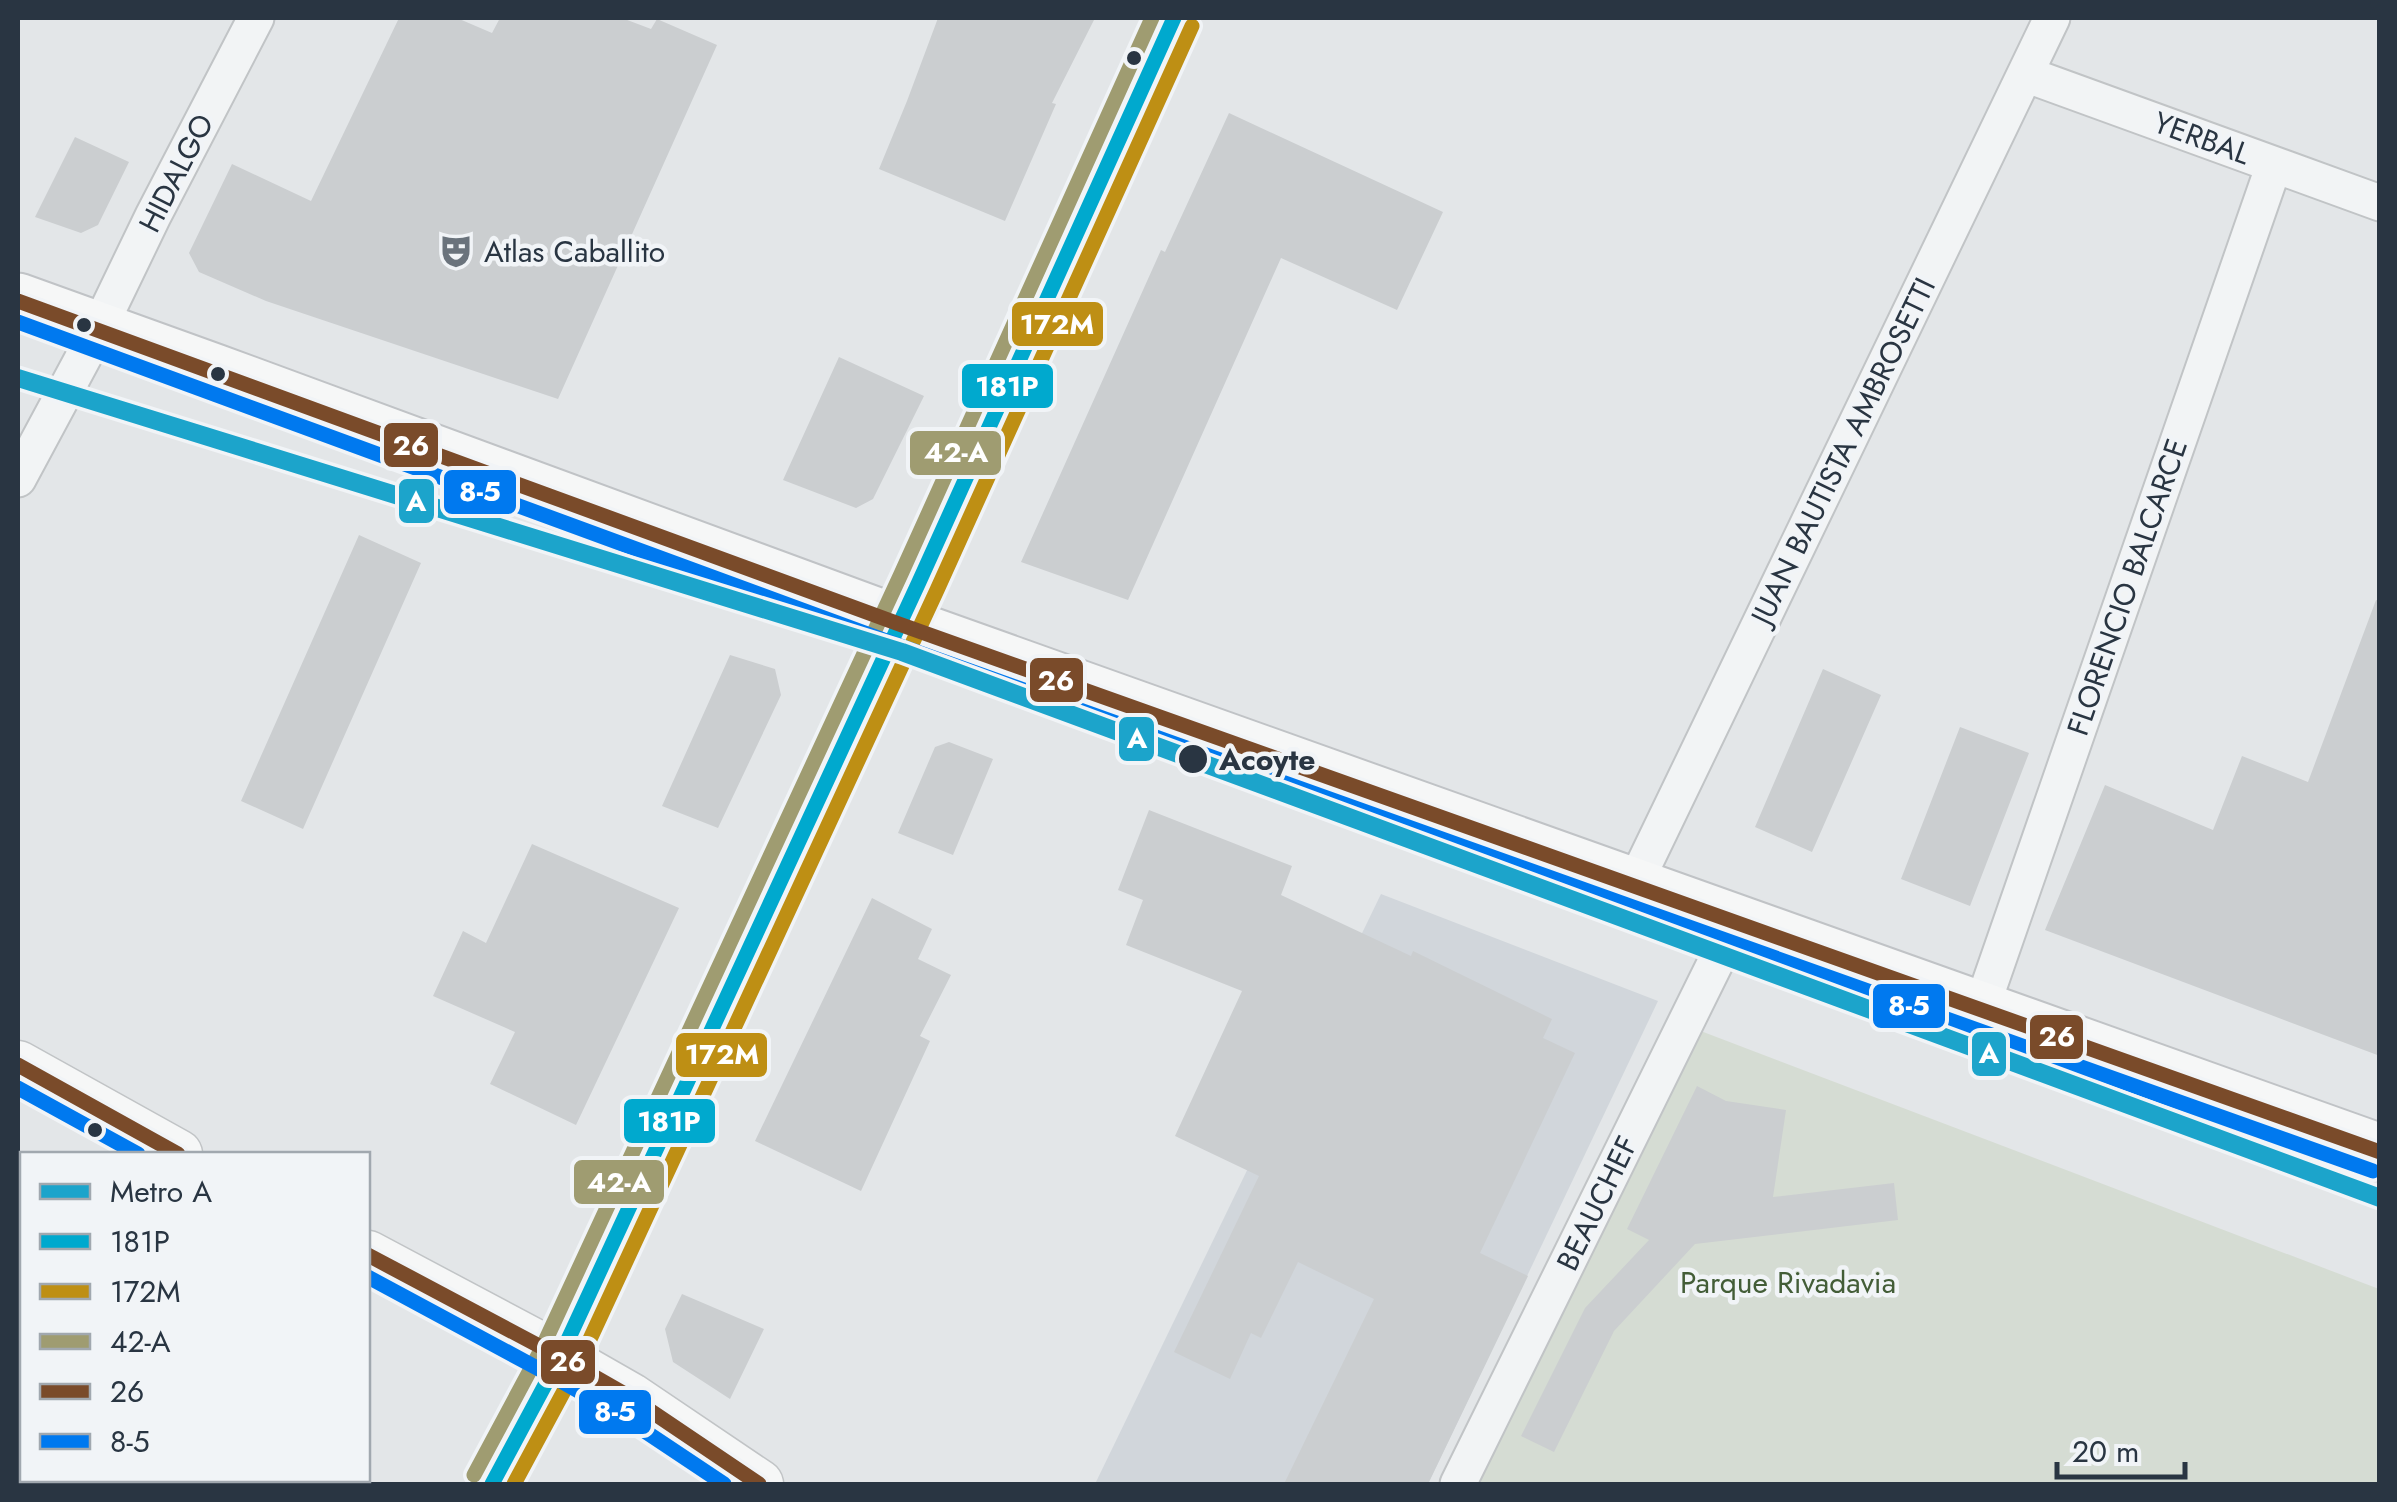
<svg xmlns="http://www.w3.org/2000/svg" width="2397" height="1502" viewBox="0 0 2397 1502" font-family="Jost,sans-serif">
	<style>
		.built { fill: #d1d6db }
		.green { fill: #d5dcd3 }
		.building { fill: #cbced0 }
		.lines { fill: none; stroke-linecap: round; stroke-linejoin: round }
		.lane-casing { stroke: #c1c4c6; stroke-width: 21 }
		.street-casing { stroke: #c1c4c6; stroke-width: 39 }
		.secondary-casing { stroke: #c1c4c6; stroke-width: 51 }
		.primary-casing { stroke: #c0c3c6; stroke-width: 59 }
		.lane { stroke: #f2f4f5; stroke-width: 18 }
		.street { stroke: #f2f4f5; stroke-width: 35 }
		.secondary { stroke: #f6f7f7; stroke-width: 48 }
		.primary { stroke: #f6f7f7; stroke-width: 55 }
		.bus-1-casing { stroke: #f1f4f7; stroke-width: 22 }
		.bus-2-casing { stroke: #f1f4f7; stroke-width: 22 }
		.bus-3-casing { stroke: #f1f4f7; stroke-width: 22 }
		.bus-4-casing { stroke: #f1f4f7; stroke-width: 22 }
		.bus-5-casing { stroke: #f1f4f7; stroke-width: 22 }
		.bus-1 { stroke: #00a9ce; stroke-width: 15 }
		.bus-2 { stroke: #be8f14; stroke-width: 15 }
		.bus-3 { stroke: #9f9c71; stroke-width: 15 }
		.bus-4 { stroke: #7a4b2a; stroke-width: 15 }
		.bus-5 { stroke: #0079ef; stroke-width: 15 }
		.metro-1-casing { stroke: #f1f4f7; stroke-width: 25 }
		.metro-1 { stroke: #1ca4cb; stroke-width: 18 }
		.bus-dot { fill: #293542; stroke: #f1f4f7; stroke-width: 4 }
		.labels { text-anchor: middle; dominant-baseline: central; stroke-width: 9; stroke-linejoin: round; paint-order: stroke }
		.street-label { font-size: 30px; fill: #293542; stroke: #f1f4f7 }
		.poi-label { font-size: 30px; fill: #293542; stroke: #f1f4f7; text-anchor: start }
		.stop-label { font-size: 30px; font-weight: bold; fill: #293542; stroke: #f1f4f7; text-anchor: start }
		.park-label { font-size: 30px; fill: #435d37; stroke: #f1f4f7 }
		.line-badge { stroke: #f1f4f7; stroke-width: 4 }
		.badge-label { font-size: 28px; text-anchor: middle; font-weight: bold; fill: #fff }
	</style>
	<rect width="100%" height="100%" fill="#e3e6e8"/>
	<!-- built -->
	<path class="built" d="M1381 894 1658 1001 1428 1484H1095Z"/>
	<!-- green -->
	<path class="green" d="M1685 1025 2379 1289V1484H1458Z"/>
	<!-- building -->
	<path class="building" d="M399 18H457L492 33 500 18H622L651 29 657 19 717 45 558 399 266 301 199 272 189 253 232 164 311 201Z
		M938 18H1095L1052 103 1056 104 1005 221 879 169 907 101Z
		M1229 113 1443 212 1397 310 1281 258 1128 600 1021 562 1161 250 1165 252Z
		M75 137 129 162 98 225 81 233 35 217Z
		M839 357 924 396 873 499 856 508 783 480Z
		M359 535 421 563 303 829 241 801Z
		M2376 600 2380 601V1056L2045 930 2105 785 2213 830 2242 756 2308 782Z
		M730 655 775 669 781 695 718 828 662 806Z
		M1823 669 1881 695 1812 852 1755 827Z
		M1960 727 2029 753 1970 906 1901 879Z
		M949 742 993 759 953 855 898 833 935 747Z
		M1149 810 1292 866 1281 895 1411 956 1413 951 1552 1019 1543 1038 1575 1053 1480 1253 1528 1276 1428 1484H1284L1374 1299 1298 1262 1261 1338 1251 1333 1230 1379 1174 1352 1259 1176 1175 1136 1242 991 1126 945 1143 900 1118 890Z
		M532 844 679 908 576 1125 490 1084 515 1032 433 996 463 931 486 943Z
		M872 898 932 929 918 959 951 975 920 1036 930 1041 861 1191 755 1141Z
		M1697 1086 1726 1101 1786 1110 1773 1197 1894 1183 1898 1220 1695 1244 1614 1331 1554 1452 1521 1436 1585 1308 1649 1240 1627 1229Z
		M682 1294 764 1329 730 1399 673 1362 665 1329Z"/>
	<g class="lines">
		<!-- lane casing -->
		<g class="lane-casing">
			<path id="lane" d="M85 1480 94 1484"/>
		</g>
		<!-- street casing -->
		<g class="street-casing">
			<path id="street" d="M2025 74 2380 203
				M18 479 98 330 153 216 256 18
				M1634 885 2052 18
				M1981 1009 2274 165
				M1458 1484 1736 921"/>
		</g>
		<!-- secondary casing -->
		<g class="secondary-casing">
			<path id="secondary" d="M18 1065 178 1154
				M368 1255 560 1357 630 1397 759 1484
				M492 1484 560 1357 919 582 1174 18"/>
		</g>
		<!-- primary casing -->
		<g class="primary-casing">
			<path id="primary" d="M18 301 215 372 899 624 2380 1152"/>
		</g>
		<!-- lane -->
		<use href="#lane" class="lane"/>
		<!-- street -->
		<use href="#street" class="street"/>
		<!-- secondary -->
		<use href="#secondary" class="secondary"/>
		<!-- primary -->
		<use href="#primary" class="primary"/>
		<!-- bus-1 casing -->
		<g class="bus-1-casing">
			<path id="bus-1" d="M492 1484 560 1357 919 582 1174 18"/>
		</g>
		<!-- bus-2 casing -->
		<g class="bus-2-casing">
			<path id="bus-2" d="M514 1484 578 1365 937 590 1192 26"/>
		</g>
		<!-- bus-3 casing -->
		<g class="bus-3-casing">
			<path id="bus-3" d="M474 1475 542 1348 901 574 1152 18"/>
		</g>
		<!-- bus-4 casing -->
		<g class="bus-4-casing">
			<path id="bus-4" d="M18 301 899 624 2380 1152
				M18 1065 178 1154
				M368 1255 560 1357 630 1397 759 1484"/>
		</g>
		<!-- bus-5 casing -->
		<g class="bus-5-casing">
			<path id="bus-5" d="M18 322 892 643 2373 1171
				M18 1088 138 1154
				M368 1277 550 1375 619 1414 724 1484"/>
		</g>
		<!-- bus-1 -->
		<use href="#bus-1" class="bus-1"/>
		<!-- bus-2 -->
		<use href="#bus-2" class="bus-2"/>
		<!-- bus-3 -->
		<use href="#bus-3" class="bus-3"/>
		<!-- bus-4 -->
		<use href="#bus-4" class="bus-4"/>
		<!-- bus-5 -->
		<use href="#bus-5" class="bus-5"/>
		<!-- metro-1 casing -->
		<g class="metro-1-casing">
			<path id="metro-1" d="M18 378 902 652 2380 1198"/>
		</g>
		<!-- metro-1 -->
		<use href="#metro-1" class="metro-1"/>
	</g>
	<!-- icons -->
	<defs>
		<g id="theatre-bare" transform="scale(2.7)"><path d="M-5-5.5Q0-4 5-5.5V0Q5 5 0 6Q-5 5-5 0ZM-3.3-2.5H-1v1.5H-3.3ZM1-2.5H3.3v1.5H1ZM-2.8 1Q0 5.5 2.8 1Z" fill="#6a737c" stroke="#f1f4f7" stroke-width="2.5" paint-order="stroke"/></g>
	</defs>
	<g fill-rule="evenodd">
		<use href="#theatre-bare" x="456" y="251"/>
	</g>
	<!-- markers -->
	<g class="bus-dot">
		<circle cx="1134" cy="58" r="9"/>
		<circle cx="84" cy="325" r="9"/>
		<circle cx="218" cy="374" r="9"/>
		<circle cx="1193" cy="759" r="16"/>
		<circle cx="95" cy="1130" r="9"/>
	</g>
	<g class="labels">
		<!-- street labels -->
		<g class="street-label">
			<text transform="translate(2202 138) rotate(20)">YERBAL</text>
			<text transform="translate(176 173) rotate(-63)">HIDALGO</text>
			<text transform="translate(1843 451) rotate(-64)">JUAN BAUTISTA AMBROSETTI</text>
			<text transform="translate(2127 587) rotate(-71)">FLORENCIO BALCARCE</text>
			<text transform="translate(1597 1203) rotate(-64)">BEAUCHEF</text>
		</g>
		<!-- poi labels -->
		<g class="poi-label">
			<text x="484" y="251">Atlas Caballito</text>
		</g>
		<!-- stop labels -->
		<g class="stop-label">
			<text x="1219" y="759">Acoyte</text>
		</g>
		<!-- park labels -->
		<g class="park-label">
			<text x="1788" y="1282">Parque Rivadavia</text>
		</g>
	</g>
	<g class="line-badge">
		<rect x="1010" y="300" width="95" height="48" rx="10" fill="#be8f14"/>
		<rect x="960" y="362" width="95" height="48" rx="10" fill="#00a9ce"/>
		<rect x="382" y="421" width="58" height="48" rx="10" fill="#7a4b2a"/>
		<rect x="908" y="429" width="95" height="48" rx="10" fill="#9f9c71"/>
		<rect x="442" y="468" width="76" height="48" rx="10" fill="#0079ef"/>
		<rect x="397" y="477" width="39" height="48" rx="10" fill="#1ca4cb"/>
		<rect x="1028" y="656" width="57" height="48" rx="10" fill="#7a4b2a"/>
		<rect x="1117" y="715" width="39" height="48" rx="10" fill="#1ca4cb"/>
		<rect x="1871" y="982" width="76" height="48" rx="10" fill="#0079ef"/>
		<rect x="2028" y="1013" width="57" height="48" rx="10" fill="#7a4b2a"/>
		<rect x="1970" y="1030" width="38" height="48" rx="10" fill="#1ca4cb"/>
		<rect x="674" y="1031" width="95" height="48" rx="10" fill="#be8f14"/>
		<rect x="622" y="1097" width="95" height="48" rx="10" fill="#00a9ce"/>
		<rect x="572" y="1158" width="94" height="48" rx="10" fill="#9f9c71"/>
		<rect x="539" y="1338" width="58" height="48" rx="10" fill="#7a4b2a"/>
		<rect x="577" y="1388" width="76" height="48" rx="10" fill="#0079ef"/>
	</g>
	<g class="badge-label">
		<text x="1057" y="334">172M</text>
		<text x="1007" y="396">181P</text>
		<text x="411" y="455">26</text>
		<text x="956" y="462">42-A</text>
		<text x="480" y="501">8-5</text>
		<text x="416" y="511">A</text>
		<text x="1056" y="690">26</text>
		<text x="1137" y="748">A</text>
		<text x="1909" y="1015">8-5</text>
		<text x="2057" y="1046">26</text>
		<text x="1989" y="1063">A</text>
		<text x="722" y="1064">172M</text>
		<text x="669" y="1131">181P</text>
		<text x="619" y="1192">42-A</text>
		<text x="568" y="1371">26</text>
		<text x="615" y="1421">8-5</text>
	</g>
	<!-- border -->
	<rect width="2397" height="1502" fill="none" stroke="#293542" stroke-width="40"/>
	<!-- legend -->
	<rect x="20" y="1152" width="350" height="330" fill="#f1f4f7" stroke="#a1a8af" stroke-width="2.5"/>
	<rect x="40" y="1184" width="50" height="15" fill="#1ca4cb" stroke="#a1a8af" stroke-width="2.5"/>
	<text x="110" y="1202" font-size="30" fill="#293542">Metro A</text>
	<rect x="40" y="1234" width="50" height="15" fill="#00a9ce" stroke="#a1a8af" stroke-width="2.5"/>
	<text x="110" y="1252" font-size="30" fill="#293542">181P</text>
	<rect x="40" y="1284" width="50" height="15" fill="#be8f14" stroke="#a1a8af" stroke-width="2.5"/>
	<text x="110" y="1302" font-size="30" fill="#293542">172M</text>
	<rect x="40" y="1334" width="50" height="15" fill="#9f9c71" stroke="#a1a8af" stroke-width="2.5"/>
	<text x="110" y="1352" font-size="30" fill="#293542">42-A</text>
	<rect x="40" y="1384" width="50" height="15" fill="#7a4b2a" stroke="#a1a8af" stroke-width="2.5"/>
	<text x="110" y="1402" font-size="30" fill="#293542">26</text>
	<rect x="40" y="1434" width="50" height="15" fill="#0079ef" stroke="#a1a8af" stroke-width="2.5"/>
	<text x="110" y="1452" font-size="30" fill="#293542">8-5</text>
	<!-- scale -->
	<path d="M2057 1462v15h128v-15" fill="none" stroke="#293542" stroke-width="5"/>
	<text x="2072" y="1462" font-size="30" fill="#293542" stroke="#f1f4f7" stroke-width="8" paint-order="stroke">20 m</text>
</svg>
